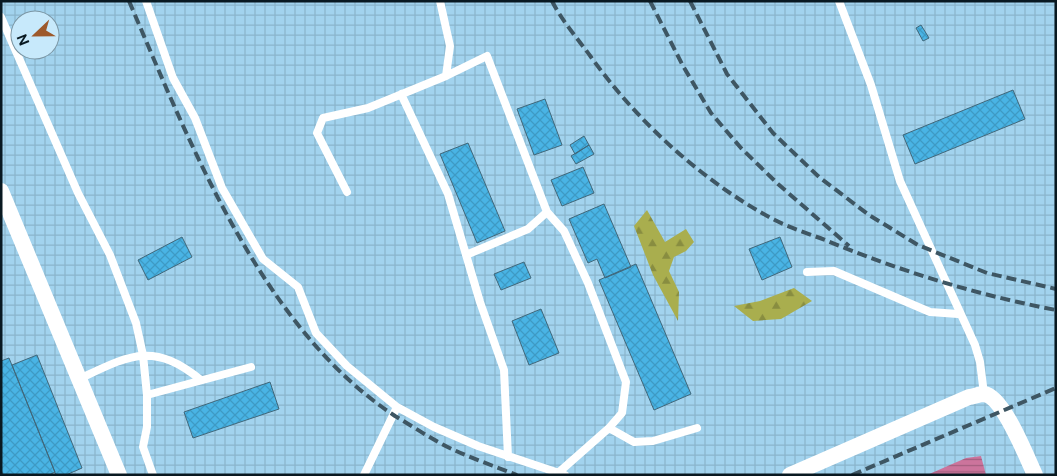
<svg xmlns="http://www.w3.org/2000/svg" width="1057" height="476" viewBox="0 0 1057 476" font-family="'Public Sans',sans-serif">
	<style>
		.industrial { fill: url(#industrial-grid); fill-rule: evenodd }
		.forest { fill: url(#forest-firs) }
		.water { fill: url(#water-rules) }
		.building { fill: url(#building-cross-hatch); stroke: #40677a }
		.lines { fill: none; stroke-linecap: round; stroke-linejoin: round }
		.lane { stroke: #fff; stroke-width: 8 }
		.street { stroke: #fff; stroke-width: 16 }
		.rail { stroke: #3e5663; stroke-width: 4; stroke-dasharray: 10 5; stroke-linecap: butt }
	</style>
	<defs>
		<pattern id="industrial-grid" width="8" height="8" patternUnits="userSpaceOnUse" patternTransform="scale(1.25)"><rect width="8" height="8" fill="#a2d3ee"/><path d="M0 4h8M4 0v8" fill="none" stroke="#8ab5cc"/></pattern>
		<pattern id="forest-firs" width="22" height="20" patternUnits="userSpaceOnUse" patternTransform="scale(1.25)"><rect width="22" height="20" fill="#a9ae4e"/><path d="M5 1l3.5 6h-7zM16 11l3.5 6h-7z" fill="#888d40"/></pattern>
		<pattern id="water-rules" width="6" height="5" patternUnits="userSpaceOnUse" patternTransform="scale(1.25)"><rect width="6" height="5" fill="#cc749c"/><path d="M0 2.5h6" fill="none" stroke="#a45e7f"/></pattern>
		<pattern id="building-cross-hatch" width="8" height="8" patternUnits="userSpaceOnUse" patternTransform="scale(1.25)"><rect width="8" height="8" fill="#49b4e5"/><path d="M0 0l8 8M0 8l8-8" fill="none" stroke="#3e9ac4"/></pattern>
	</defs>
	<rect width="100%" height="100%" fill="#b3ddf3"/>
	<!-- industrial -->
	<path class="industrial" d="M1 1H1056V475H1ZM20 20H50V50H20Z"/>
	<!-- forest -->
	<path class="forest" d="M647 210 665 242 686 229 694 242 686 251 674 257 669 271 679 292 678 321 653 275 634 226Z
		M794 288 812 301 781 319 753 321 734 306 760 301Z"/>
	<!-- water -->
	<path class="water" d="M981 456 986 475H927L966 458Z"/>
	<!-- building -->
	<path class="building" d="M921 25 929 38 923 41 916 28Z
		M1013 90 1025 119 915 164 903 135Z
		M545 99 562 145 534 155 517 109Z
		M584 136 589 145 575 154 570 145Z
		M468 143 505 231 477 243 440 154Z
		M589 145 594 154 576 164 571 156Z
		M583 167 594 193 562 206 551 180Z
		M604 204 631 267 605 278 597 259 588 263 569 219Z
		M182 237 192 257 148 280 138 260Z
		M780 237 792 267 762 280 749 249Z
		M524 262 531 278 501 290 494 274Z
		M636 264 691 394 654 410 599 280Z
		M541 309 559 353 529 365 512 321Z
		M37 355 82 468 66 475H56L12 365Z
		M9 358 55 472 49 475H3L1 470V361Z
		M270 382 279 409 193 438 184 412Z"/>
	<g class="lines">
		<!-- lane -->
		<path class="lane" d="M146 1 173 78 195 118 222 188 263 259 298 287 316 333 347 366 397 407 434 427 478 446 565 475
			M440 1 450 46 446 76
			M839 1 871 85 900 181 975 345 980 362 984 394
			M1 17 78 193 110 255 136 323 143 355 147 395V427L143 447 153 475
			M401 94 448 194 480 302 504 370 508 457
			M347 192 317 133 323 118 368 108 446 76 487 56 547 212 564 231 588 283 626 382 622 413 609 428 558 473
			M466 255 528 229 547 212
			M807 272 834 271 930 312 958 314
			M79 379C130 355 153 341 201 380
			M147 395 251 367
			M609 428 634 442 653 441 697 428
			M364 475 397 407"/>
		<!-- street -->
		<path class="street" d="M1 191 119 475
			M790 475 969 397C973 397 979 394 984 394 1003 396 1027 458 1035 475"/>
		<!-- rail -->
		<path class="rail" d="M129 1C190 143 261 328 395 416 414 427 434 441 454 450 474 459 496 467 517 475
			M552 1C562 21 578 39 591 57 637 121 700 179 769 217 787 227 807 233 825 240 900 271 977 295 1056 310
			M650 1 683 66 711 113 741 148 778 184 849 246
			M690 1 727 74 773 133 819 177 869 215 918 245 987 273 1056 289
			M852 475 1056 388"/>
	</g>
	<!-- border -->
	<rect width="1057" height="476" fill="none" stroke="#091921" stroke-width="5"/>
	<!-- north arrow -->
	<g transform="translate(35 35) rotate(248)"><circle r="24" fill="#c7e9fb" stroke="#7b96a4"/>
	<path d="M0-4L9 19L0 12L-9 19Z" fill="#9d592b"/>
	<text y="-8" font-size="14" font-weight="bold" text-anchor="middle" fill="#091921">N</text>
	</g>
</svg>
